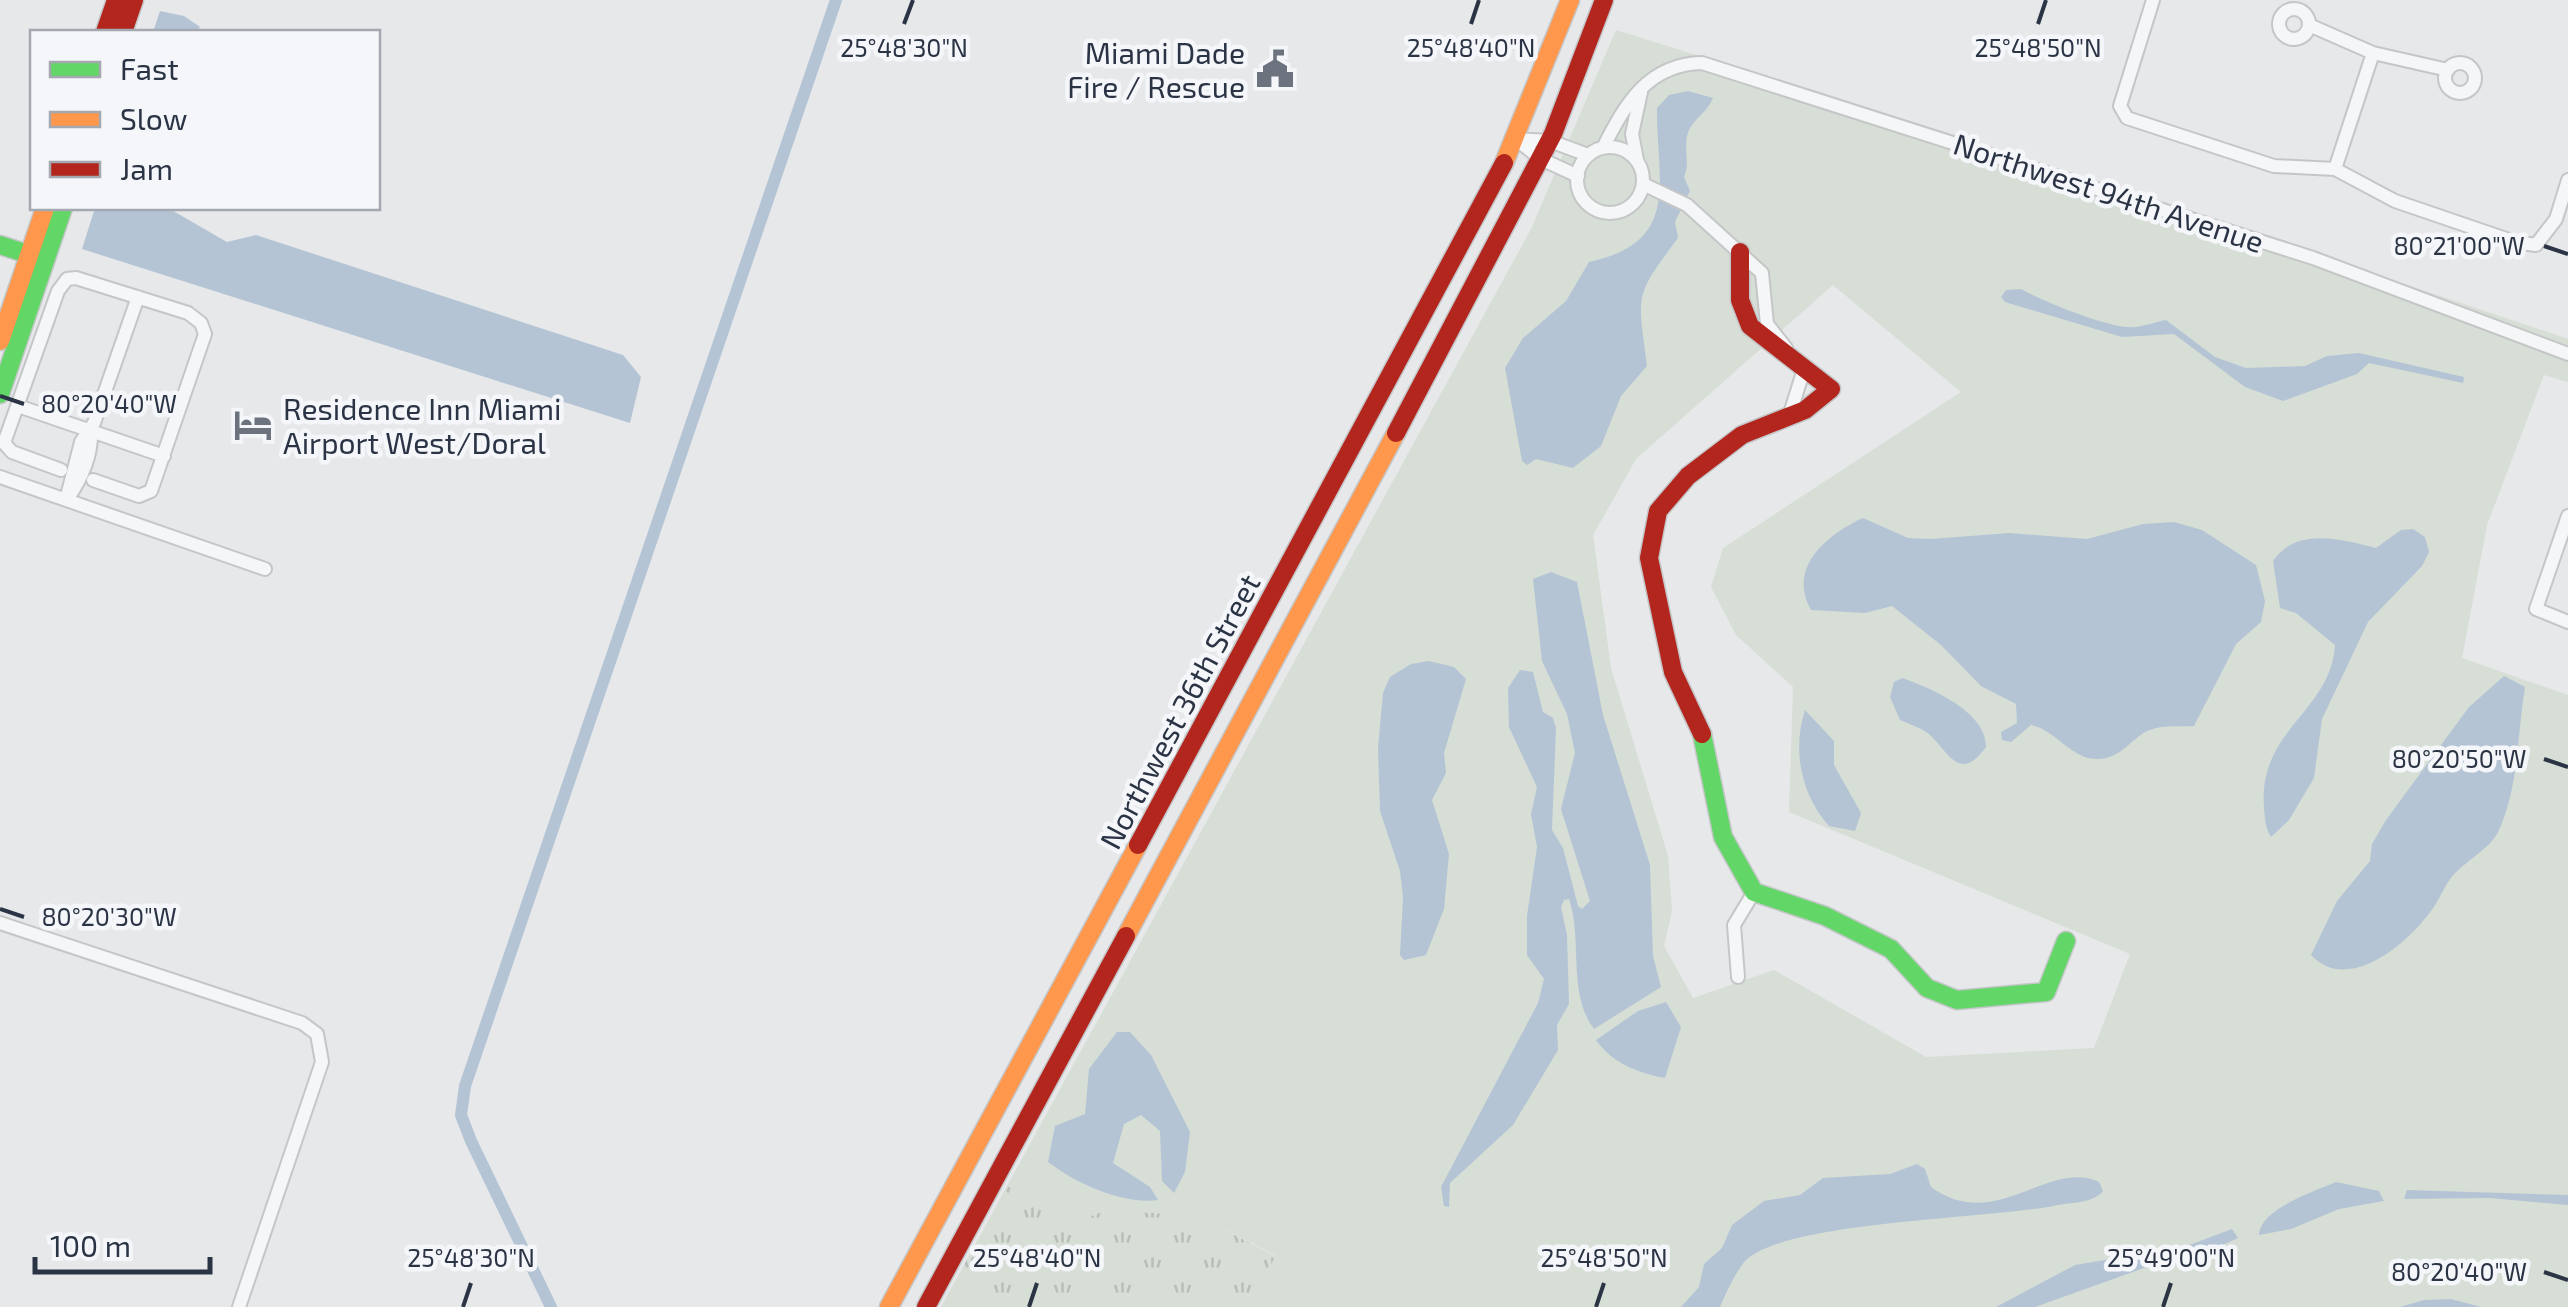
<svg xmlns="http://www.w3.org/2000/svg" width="2568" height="1307" viewBox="0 0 2568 1307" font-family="'Exo 2',sans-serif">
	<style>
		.grass { fill: #d6ded6; fill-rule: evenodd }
		.park { fill: url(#park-tufts) }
		.water { fill: #b4c4d5 }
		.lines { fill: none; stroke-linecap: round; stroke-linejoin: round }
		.canal { stroke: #b4c4d5; stroke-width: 12 }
		.street-casing { stroke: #c4c6c8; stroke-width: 16 }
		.fast-casing { stroke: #c4c6c8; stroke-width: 21 }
		.slow-casing { stroke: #c4c6c8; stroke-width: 21 }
		.jam-casing { stroke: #c4c6c8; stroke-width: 21 }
		.street { stroke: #f5f6f7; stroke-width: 12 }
		.fast { stroke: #63d668; stroke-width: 18 }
		.slow { stroke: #ff974d; stroke-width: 18 }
		.jam { stroke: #b3261e; stroke-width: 18 }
		.ticks { fill: none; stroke: #2b3445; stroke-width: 4 }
		.labels { text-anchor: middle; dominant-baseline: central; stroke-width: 9; stroke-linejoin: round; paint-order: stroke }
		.poi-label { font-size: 30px; fill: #2b3445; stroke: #f4f6f9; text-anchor: end }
		.street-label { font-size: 30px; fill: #2b3445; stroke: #f4f6f9 }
		.ticks-label { font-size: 25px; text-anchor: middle; fill: #2b3445; stroke: #f4f6f9; stroke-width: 9; stroke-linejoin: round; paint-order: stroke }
	</style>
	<defs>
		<pattern id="park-tufts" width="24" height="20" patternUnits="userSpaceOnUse" patternTransform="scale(2.5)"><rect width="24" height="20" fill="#d6ded6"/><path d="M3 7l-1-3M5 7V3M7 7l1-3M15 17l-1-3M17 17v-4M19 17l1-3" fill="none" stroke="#b8bfb9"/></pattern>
	</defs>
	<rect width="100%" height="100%" fill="#e6e8ea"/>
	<!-- grass -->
	<path class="grass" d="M1616 30 2089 178 2568 339V382L2544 375 2487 525 2462 658 2568 695V1307H1252L1275 1255 1198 1216 1107 1210 1076 1222 1007 1186 1531 229ZM1833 285 1961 392 1723 548 1711 587 1736 635 1793 687 1789 812 2130 954 2094 1048 1926 1057 1774 970 1693 998 1664 946 1672 911 1668 856 1611 668 1593 535 1636 459Z"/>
	<!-- park -->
	<path class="park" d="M1007 1186 1076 1222 1107 1210 1198 1216 1275 1256 1252 1307H941Z"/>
	<!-- water -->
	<path class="water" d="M160 11 184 16 200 27 196 32H153Z
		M1688 91 1713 98C1708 111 1695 118 1689 130 1682 147 1691 161 1684 177L1690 191 1675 222 1678 238C1633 298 1638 293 1647 366L1621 396 1601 446 1573 468 1536 459 1527 465 1522 461 1505 368 1523 338 1566 301 1589 262C1683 242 1656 180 1657 108L1669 95Z
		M95 208H168L227 242 256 235 623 355 641 377 630 423 82 249Z
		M2021 289C2042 301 2113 330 2135 327 2145 326 2156 322 2166 320L2215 357 2246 368 2305 366 2327 356 2359 353 2464 377 2463 383 2369 363 2357 374 2283 401 2245 387 2174 334 2122 337 2005 302 2001 297 2006 290Z
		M1863 518 1908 538 1931 539 2009 533 2087 539 2143 524 2174 522 2202 530 2256 565 2265 601 2261 622 2236 644 2194 726C2177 727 2163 724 2147 731 2130 740 2122 757 2100 759 2071 761 2057 730 2031 725L2011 742 2002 740 2001 732 2017 723 2016 704 1981 686 1941 645 1892 606 1865 613 1811 610C1787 568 1826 535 1863 518Z
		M2413 529 2425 537 2429 552 2422 566 2368 622 2322 719 2314 778 2289 820 2271 837C2265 828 2265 818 2264 807 2258 729 2331 712 2335 645L2296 613 2280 608 2273 561C2297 526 2343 540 2376 548L2401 530Z
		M1551 572 1577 582 1603 715 1650 865 1653 956 1661 987 1594 1029C1567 993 1583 940 1569 899L1564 900 1561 907 1567 935 1569 1004 1557 1025 1558 1050 1513 1125 1450 1183 1449 1207 1444 1206 1441 1187 1538 1003 1544 979 1527 955V916L1537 847 1531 814 1537 787 1509 727 1508 688 1520 670 1533 672 1543 712 1553 718 1556 728 1552 830 1563 848 1578 906 1582 909 1590 901 1561 809 1575 753 1567 714 1542 661 1533 579Z
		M1429 661 1454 667 1466 679 1444 753 1446 773 1432 800 1449 854 1444 909 1426 955 1404 960 1400 955 1403 897 1400 871 1380 811 1378 748 1383 693 1390 677 1411 664Z
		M2504 676 2525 687C2517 735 2519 786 2499 830 2491 849 2464 861 2451 878 2443 888 2439 901 2431 911 2408 943 2348 995 2311 955L2337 901 2370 861 2372 844 2386 820 2469 707Z
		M1902 678C1931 688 1987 712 1986 747 1960 783 1949 753 1930 735 1922 728 1909 724 1900 720L1890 697 1894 682Z
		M1805 710 1834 741V765L1861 813 1855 831 1829 826C1801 795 1792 750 1805 710Z
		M1666 1002 1681 1027 1665 1078C1638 1073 1612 1063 1596 1040L1638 1011Z
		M1117 1032H1130L1151 1055 1190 1132 1185 1172 1174 1193 1162 1181 1160 1131 1141 1115 1124 1124 1113 1163 1150 1187 1158 1200C1123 1205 1075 1183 1048 1162L1055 1126 1085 1114 1089 1069Z
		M1917 1164 1925 1169 1931 1187C1995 1234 2049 1158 2099 1182L2103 1191C2093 1204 2069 1202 2053 1206 1989 1219 1788 1221 1746 1260 1736 1271 1726 1293 1720 1307H1681L1699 1287 1704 1264 1722 1248 1732 1225 1764 1201 1800 1195 1823 1178 1890 1174Z
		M2336 1182 2379 1191 2384 1201 2339 1209 2291 1229 2259 1235C2260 1209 2315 1191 2336 1182Z
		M2407 1190 2568 1195V1205L2490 1198 2404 1199Z
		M2232 1229 2238 1238 2203 1254 2144 1268 2035 1307H1996L2075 1265 2184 1247Z
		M2451 1299 2481 1307H2400L2424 1300Z"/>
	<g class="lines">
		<!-- canal -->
		<path class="canal" d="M551 1307 471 1141 461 1115 465 1086 836 0"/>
		<!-- street casing -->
		<g class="street-casing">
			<path id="street" d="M2153 0 2120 106 2127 118 2274 166 2335 169 2395 201 2515 242 2536 245 2556 219 2568 180
				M2279 24a15 15 0 1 1 30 0a15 15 0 1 1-30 0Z
				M2309 25 2373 53 2448 70
				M2445 78a15 15 0 1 1 30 0a15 15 0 1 1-30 0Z
				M1515 139 1550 141 1588 155
				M1517 140 1541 159 1578 176
				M1577 180a33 33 0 1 1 66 0a33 33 0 1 1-66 0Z
				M1603 148C1625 104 1648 64 1702 63L2313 258 2568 354
				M1637 160 1632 134 1641 92
				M2335 169 2373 53
				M1643 184 1687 205 1762 273 1767 324 1786 348
				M18 406 164 456
				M1789 417 1804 369 1799 364
				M61 470 12 452 4 443 58 291 67 279 76 278 188 313 201 323 205 334 151 491 139 496 93 480
				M0 477 265 569
				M68 498C82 478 92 456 91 431
				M66 500 81 442 94 423 138 297
				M2568 516 2536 609 2568 622
				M0 923 302 1023 317 1034 322 1062 239 1307
				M1738 977 1734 925 1754 892"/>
		</g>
		<!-- fast casing -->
		<g class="fast-casing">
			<path id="fast" d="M0 245 40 258
				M0 394 63 208
				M1702 734 1723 837 1754 892 1825 916 1891 949 1927 988 1957 1000 2046 992 2066 941"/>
		</g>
		<!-- slow casing -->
		<g class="slow-casing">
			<path id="slow" d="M1504 163 1570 0
				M0 341 45 208
				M1126 936 1396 433
				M889 1307 1138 845"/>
		</g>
		<!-- jam casing -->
		<g class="jam-casing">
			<path id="jam" d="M105 32 116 0
				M123 32 134 0
				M1396 433 1553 134 1604 0
				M1702 734 1673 672 1649 558 1658 511 1688 476 1742 435 1805 410 1831 389 1750 326 1740 300V252
				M1138 845 1504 163
				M926 1307 1126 936"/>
		</g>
		<!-- street -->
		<use href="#street" class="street"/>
		<!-- fast -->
		<use href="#fast" class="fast"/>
		<!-- slow -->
		<use href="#slow" class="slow"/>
		<!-- jam -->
		<use href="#jam" class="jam"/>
	</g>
	<!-- ticks -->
	<path class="ticks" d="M904 24 913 0M1471 24 1479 0M2038 24 2046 0M2544 246 2568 254M0 396 24 404M2544 759 2568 767M0 909 24 917M2544 1272 2568 1280M463 1307 471 1283M1029 1307 1037 1283M1596 1307 1604 1283M2163 1307 2171 1283"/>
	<!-- icons -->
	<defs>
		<g id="civic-bare" transform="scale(3)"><path d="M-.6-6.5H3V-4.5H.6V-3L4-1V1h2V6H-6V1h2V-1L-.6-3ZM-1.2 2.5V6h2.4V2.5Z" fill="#6c737f" stroke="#f4f6f9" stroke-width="2.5" paint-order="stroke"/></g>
		<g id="hotel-bare" transform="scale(3)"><path d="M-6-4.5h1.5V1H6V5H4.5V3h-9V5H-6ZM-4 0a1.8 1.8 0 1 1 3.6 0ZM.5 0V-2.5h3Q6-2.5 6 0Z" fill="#6c737f" stroke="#f4f6f9" stroke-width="2.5" paint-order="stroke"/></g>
	</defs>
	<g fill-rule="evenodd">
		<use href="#civic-bare" x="1275" y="69"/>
		<use href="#hotel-bare" x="253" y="425"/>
	</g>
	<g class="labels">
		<!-- poi labels -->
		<g class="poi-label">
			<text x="1245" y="52">Miami Dade<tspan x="1245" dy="34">Fire / Rescue</tspan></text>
			<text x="283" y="408" text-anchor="start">Residence Inn Miami<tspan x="283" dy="34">Airport West/Doral</tspan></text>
		</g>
		<!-- street labels -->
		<g class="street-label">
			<text transform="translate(2109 192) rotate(18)">Northwest 94th Avenue</text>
			<text transform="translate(1179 711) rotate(-62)">Northwest 36th Street</text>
		</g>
	</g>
	<g class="ticks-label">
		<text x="904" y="57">25°48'30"N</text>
		<text x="1471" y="57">25°48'40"N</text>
		<text x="2038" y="57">25°48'50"N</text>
		<text x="2459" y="255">80°21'00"W</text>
		<text x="109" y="413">80°20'40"W</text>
		<text x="2459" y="768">80°20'50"W</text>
		<text x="109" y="926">80°20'30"W</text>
		<text x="471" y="1267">25°48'30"N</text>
		<text x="1037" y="1267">25°48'40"N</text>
		<text x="1604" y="1267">25°48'50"N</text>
		<text x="2171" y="1267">25°49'00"N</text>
		<text x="2459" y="1281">80°20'40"W</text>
	</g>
	<!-- legend -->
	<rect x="30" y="30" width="350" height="180" fill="#f4f6f9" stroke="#a4a8b1" stroke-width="2.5"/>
	<rect x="50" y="62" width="50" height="15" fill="#63d668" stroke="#a4a8b1" stroke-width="2.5"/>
	<text x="120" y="80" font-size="30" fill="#2b3445">Fast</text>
	<rect x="50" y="112" width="50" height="15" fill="#ff974d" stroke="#a4a8b1" stroke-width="2.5"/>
	<text x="120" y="130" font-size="30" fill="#2b3445">Slow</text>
	<rect x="50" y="162" width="50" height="15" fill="#b3261e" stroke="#a4a8b1" stroke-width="2.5"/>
	<text x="120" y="180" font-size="30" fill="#2b3445">Jam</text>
	<!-- scale -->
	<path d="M35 1257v15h175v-15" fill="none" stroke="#2b3445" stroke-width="5"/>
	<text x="50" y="1257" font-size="30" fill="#2b3445" stroke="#f4f6f9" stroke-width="8" paint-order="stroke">100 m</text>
</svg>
